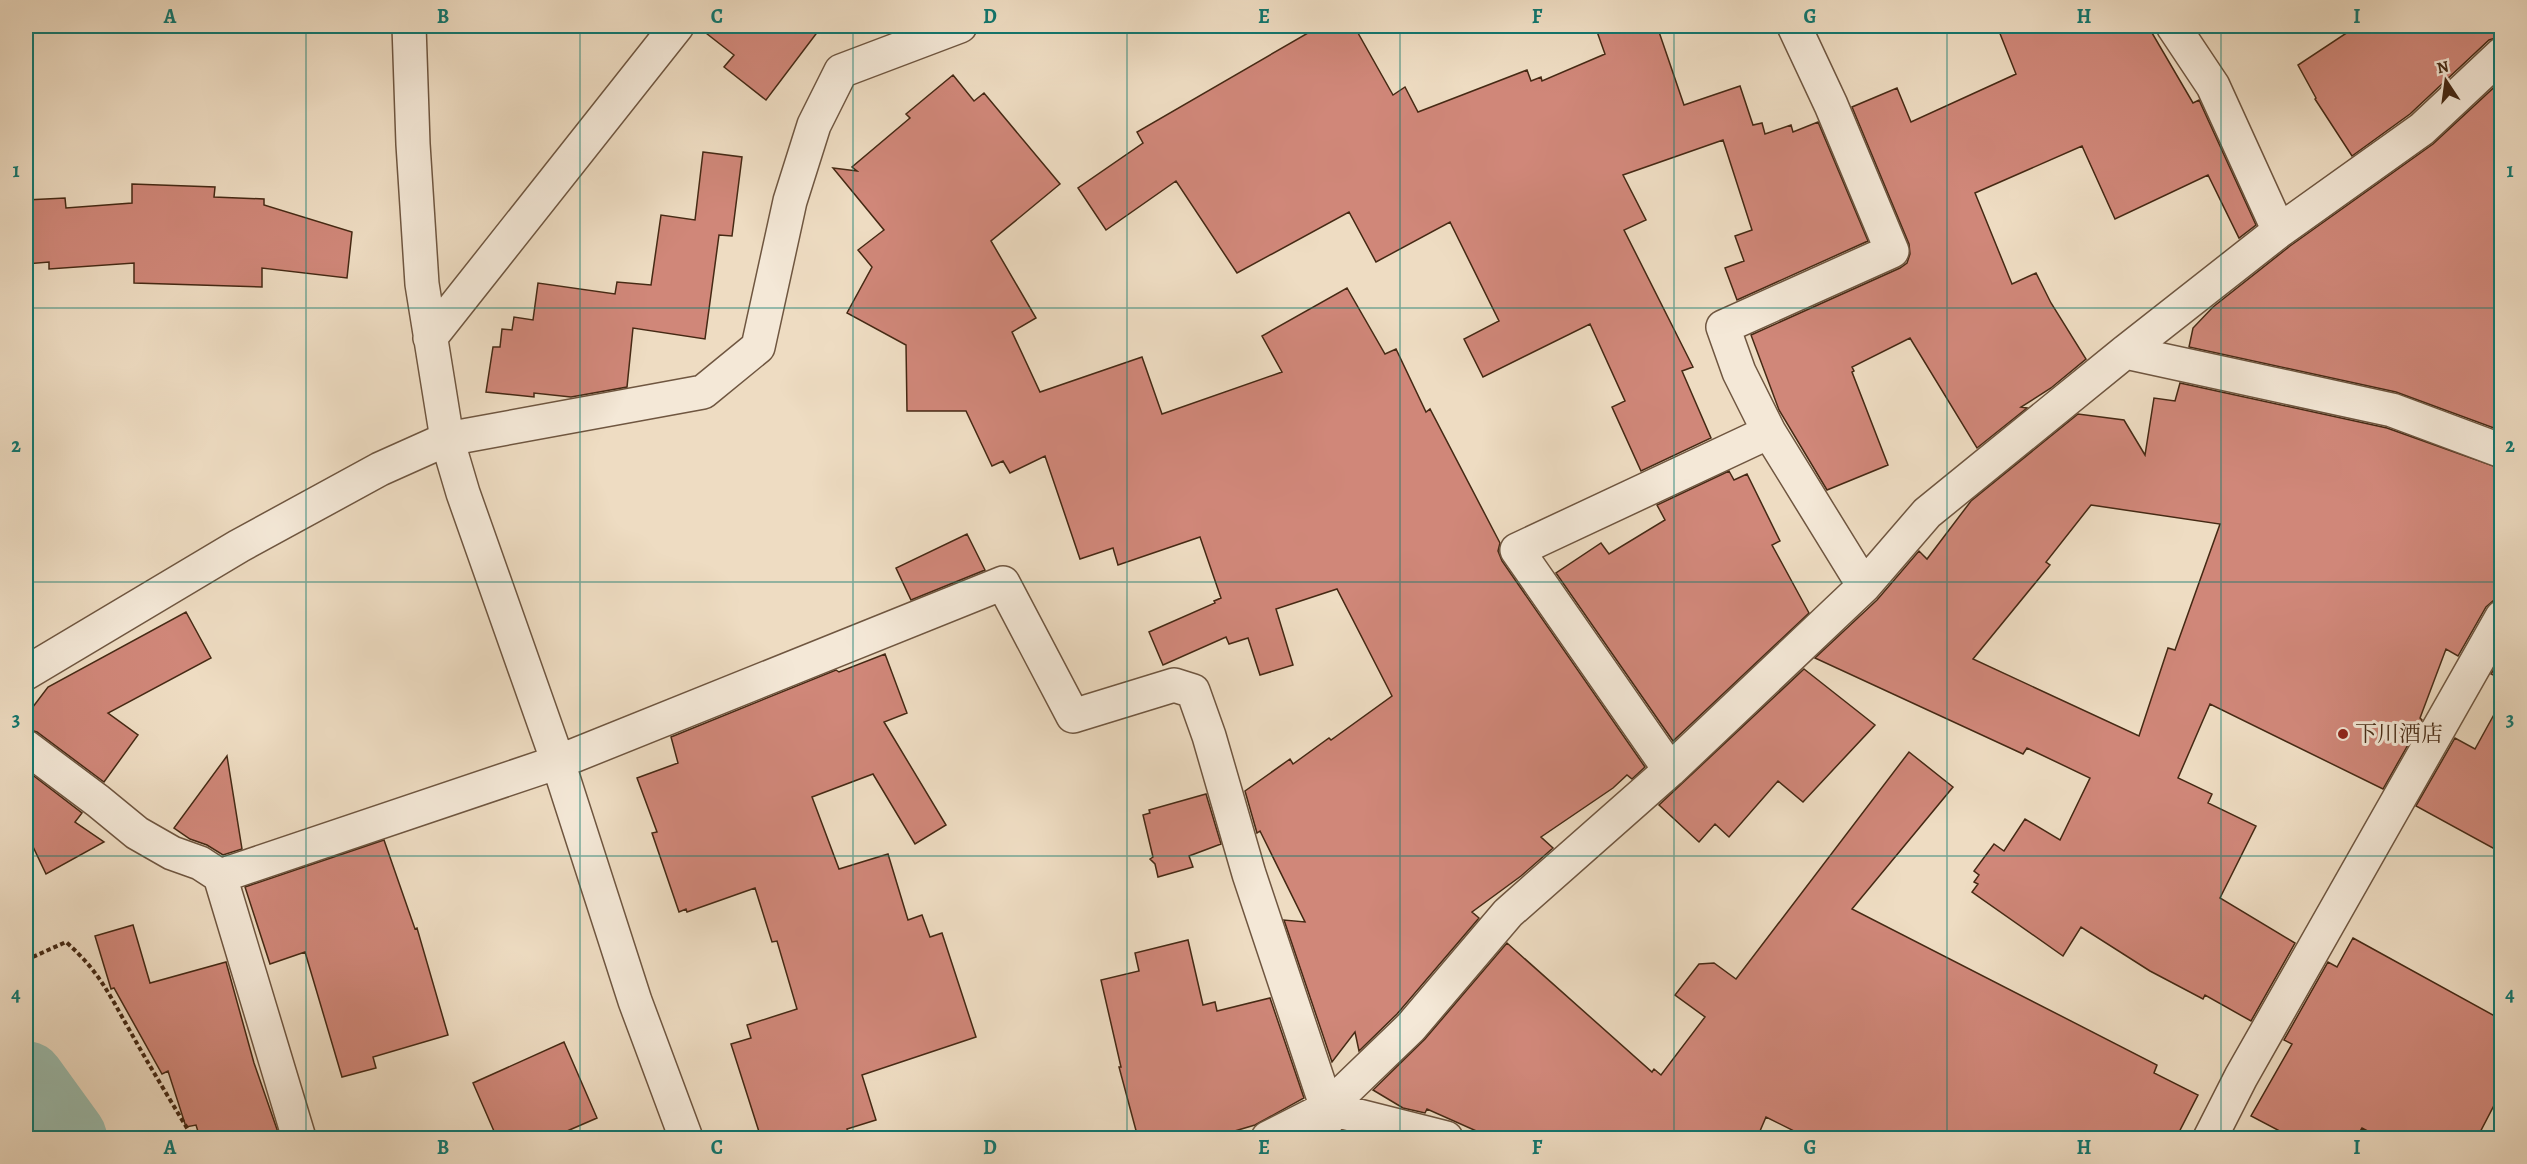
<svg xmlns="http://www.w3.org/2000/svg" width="2527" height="1164" viewBox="0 0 2527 1164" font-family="Alegreya,'Noto Serif JP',serif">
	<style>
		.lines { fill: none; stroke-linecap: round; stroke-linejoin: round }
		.river { stroke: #9bbcad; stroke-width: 78 }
		.building { fill: #d08779; stroke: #452914; stroke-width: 1.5; fill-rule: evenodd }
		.minor-casing { stroke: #6f5640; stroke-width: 36 }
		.path { stroke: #452914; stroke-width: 4; stroke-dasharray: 4.5 3; stroke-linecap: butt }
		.minor { stroke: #f4e8d7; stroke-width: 33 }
		.grid { fill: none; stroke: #0f766e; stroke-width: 1.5; stroke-opacity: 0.55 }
		.poi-dot { fill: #8f2418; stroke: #f4e8d7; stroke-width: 2 }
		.labels { text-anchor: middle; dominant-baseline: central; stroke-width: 6; stroke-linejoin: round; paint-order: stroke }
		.poi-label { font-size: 22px; fill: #452914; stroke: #f4e8d7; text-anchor: start }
		.neatline { fill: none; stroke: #0f766e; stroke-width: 2 }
		.grid-label { font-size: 20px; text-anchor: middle; font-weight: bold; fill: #0f766e }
	</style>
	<rect width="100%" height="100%" fill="#eedcc2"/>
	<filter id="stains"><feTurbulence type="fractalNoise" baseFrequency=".00333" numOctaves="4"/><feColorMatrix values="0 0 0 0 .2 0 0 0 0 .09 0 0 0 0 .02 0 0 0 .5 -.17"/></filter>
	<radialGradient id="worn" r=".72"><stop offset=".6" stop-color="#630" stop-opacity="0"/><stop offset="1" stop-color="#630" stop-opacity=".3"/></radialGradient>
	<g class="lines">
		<!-- river -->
		<path class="river" d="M26 1080 68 1138"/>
	</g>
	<!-- building -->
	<path class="building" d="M697 26H822L766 100 724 67 734 55Z
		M1320 26H1354L1393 95 1405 87 1418 112 1527 70 1531 81 1541 77 1542 81 1605 54 1595 26H1657L1684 105 1740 86 1753 125 1762 123 1765 134 1791 125 1793 132 1818 122 1868 241 1737 300 1725 268 1744 261 1735 236 1752 230 1723 140 1623 175 1646 220 1624 230 1693 367 1682 371 1711 438 1641 471 1612 407 1625 401 1590 324 1483 377 1464 339 1499 321 1450 222 1376 262 1349 212 1237 273 1176 181 1106 230 1078 188 1143 143 1137 132Z
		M1997 26H2148L2193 103 2199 100 2256 225 2239 238 2208 175 2115 219 2082 146 1975 193 2012 284 2036 273 2051 303 2086 359 2051 388 2021 407 2027 408 1977 448 1910 338 1852 367 1854 371 1852 372 1888 465 1827 490 1779 410 1751 335 1900 268 1907 263 1910 254 1909 244 1852 107 1897 88 1911 122 2016 74Z
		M2357 26H2502V36L2489 40 2410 114 2352 156 2315 99 2316 98 2298 65Z
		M953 75 974 101 984 93 1060 184 991 241 1036 318 1012 332 1040 392 1142 357 1162 414 1282 372 1262 336 1347 288 1385 354 1396 349 1426 412 1430 409 1500 543 1498 551 1502 561 1645 767 1632 779 1627 775 1613 788 1541 837 1553 848 1521 876 1472 912 1479 918 1397 1014 1359 1051 1355 1032 1332 1062 1284 920 1305 922 1260 831 1257 833 1245 791 1290 759 1293 764 1329 738 1331 740 1392 696 1337 589 1276 609 1293 665 1260 675 1248 638 1229 644 1226 637 1163 665 1149 632 1215 603 1214 601 1221 598 1200 537 1118 565 1113 548 1080 559 1045 456 1010 473 1003 461 992 466 966 411H907L906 345 847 313 872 267 858 250 884 230 833 168 857 171 852 167 910 118 906 114Z
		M2502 80V431L2396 392 2189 347 2193 328 2213 307 2290 246 2433 144Z
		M703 152 742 157 732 236 719 235 705 339 633 328 627 387 571 397 534 393V397L486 392 493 347H500L502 329 512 330 514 317 533 320 538 283 615 294 617 282 651 285 661 215 695 220Z
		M132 184 215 187 214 197 264 199V205L352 232 347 278 262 268V287L134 283V263L49 269V262L26 264V200L65 198 66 208 132 203Z
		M2180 383 2387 428 2502 469V598L2493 601 2486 607 2458 656 2446 649 2420 718 2422 720 2383 789 2210 704 2178 778 2212 794 2208 803 2256 826 2220 898 2295 943 2251 1021 2205 995 2203 999 2150 971 2081 927 2063 956 1972 892 1978 884 1974 882 1979 875 1974 871 1994 844 2004 851 2025 819 2060 840 2090 778 2027 748 2023 754 1815 658 1877 600 1919 551 1927 559 1971 501 2078 414 2124 420 2145 455 2154 398 2175 401ZM2091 505 2220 524 2175 650 2168 648 2139 736 1973 659 2050 565 2046 562Z
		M1729 471 1734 480 1747 474 1780 541 1772 545 1809 613 1673 741 1556 573 1601 543 1609 554 1665 520 1657 505Z
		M967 534 985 570 911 600 896 568Z
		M186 612 211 658 108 713 138 735 104 782 37 732 26 729V716L48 687Z
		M885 654 907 713 884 722 946 825 915 844 873 774 812 797 839 869 888 854 908 920 922 915 930 937 942 933 976 1037 862 1075 876 1120 847 1129 850 1138H761L731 1044 751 1038 747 1025 797 1009 777 941 772 942 755 888 687 912 686 909 679 912 652 833 657 832 637 778 678 763 671 737 836 670 839 672Z
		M2502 656V679L2491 674Z
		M1804 669 1875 725 1803 802 1778 781 1729 837 1715 824 1699 842 1659 805Z
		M2502 700V853L2416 806 2455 738 2475 749Z
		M1909 752 1953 787 1852 909 2157 1065 2154 1073 2198 1095 2176 1138H1808L1766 1117 1757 1138H1492L1427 1109 1425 1113 1403 1108 1373 1090 1425 1039 1507 943 1652 1072 1654 1069 1661 1075 1705 1017 1675 995 1699 964 1714 963 1736 979Z
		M227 756 242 849 223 855 207 845 190 839 174 828Z
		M26 770 82 813 75 822 104 842 46 874 26 832Z
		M1206 794 1221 844 1189 856 1193 867 1158 877 1155 864 1150 859 1153 857 1143 815 1150 813 1149 810Z
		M384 840 415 929 417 928 448 1035 373 1057 376 1068 342 1077 305 952 270 964 245 887Z
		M133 925 150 983 226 962 254 1063 280 1138H200L196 1125 186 1127 168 1071 162 1074 114 988 111 989 95 936Z
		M2353 938 2502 1020V1090L2477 1138H2381L2362 1128 2356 1138H2293L2251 1116 2292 1044 2284 1040 2328 962 2337 967Z
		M1188 940 1203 1005 1215 1002 1217 1011 1270 998 1304 1098 1255 1125 1211 1138H1138L1119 1067H1121L1101 980 1139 971 1135 953Z
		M564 1042 597 1118 551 1138H497L473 1083Z"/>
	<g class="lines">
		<!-- minor casing -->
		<g class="minor-casing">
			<path id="minor" d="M409 26 413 144 422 284 447 439 463 493 558 762 635 1001 686 1138
				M1794 26 1831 105 1892 251 1723 327 1739 372 1769 432 1864 586
				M2173 26 2213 86 2279 231
				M430 338 677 26
				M2125 352 2392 410 2502 451
				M26 673 239 546 380 469 447 439 703 392 758 347 790 201 814 125 841 71 960 26
				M26 747 98 801 137 833 172 853 200 863 220 876 299 1138
				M1670 770 1517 550 1769 432
				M220 876 558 762 1003 583 1073 716 1174 685 1193 691 1209 736 1249 874 1327 1108 1323 1138
				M1327 1108 1446 1138
				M1268 1138 1327 1108 1411 1027 1508 913 1670 770 1864 586 1927 513 2125 352 2279 231 2422 129 2502 54
				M2210 1138 2241 1077 2502 617"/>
		</g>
		<!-- path -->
		<path class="path" d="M26 960 66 942C99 971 109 994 130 1031 150 1067 172 1103 193 1138"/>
		<!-- minor -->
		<use href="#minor" class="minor"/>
	</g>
	<!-- grid -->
	<path class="grid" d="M306 26V1138M580 26V1138M853 26V1138M1127 26V1138M1400 26V1138M1674 26V1138M1947 26V1138M2221 26V1138M26 308H2502M26 582H2502M26 856H2502"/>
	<!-- markers -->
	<circle class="poi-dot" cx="2343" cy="734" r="6"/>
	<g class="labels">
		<!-- poi labels -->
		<g class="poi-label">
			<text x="2355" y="734">下川酒店</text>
		</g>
	</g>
	<!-- margin -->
	<rect width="2527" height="1164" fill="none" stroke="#eedcc2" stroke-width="66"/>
	<!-- north arrow -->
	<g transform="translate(2446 81) rotate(347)" stroke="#f4e8d7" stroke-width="4.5" paint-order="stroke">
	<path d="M0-4.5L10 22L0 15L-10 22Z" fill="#452914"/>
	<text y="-9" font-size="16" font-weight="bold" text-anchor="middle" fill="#452914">N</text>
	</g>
	<rect x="33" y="33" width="2461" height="1098" class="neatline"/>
	<g class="grid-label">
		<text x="170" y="23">A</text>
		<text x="443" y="23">B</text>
		<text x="717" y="23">C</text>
		<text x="990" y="23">D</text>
		<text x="1264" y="23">E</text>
		<text x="1537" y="23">F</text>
		<text x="1810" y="23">G</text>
		<text x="2084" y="23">H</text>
		<text x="2357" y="23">I</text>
		<text x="16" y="177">1</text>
		<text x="2510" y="177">1</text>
		<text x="16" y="452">2</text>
		<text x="2510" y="452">2</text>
		<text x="16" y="726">3</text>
		<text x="2510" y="726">3</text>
		<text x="16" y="1001">4</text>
		<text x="2510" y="1001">4</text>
		<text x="170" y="1154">A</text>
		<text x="443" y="1154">B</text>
		<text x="717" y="1154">C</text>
		<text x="990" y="1154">D</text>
		<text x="1264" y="1154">E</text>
		<text x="1537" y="1154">F</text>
		<text x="1810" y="1154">G</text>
		<text x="2084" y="1154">H</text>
		<text x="2357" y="1154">I</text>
	</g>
	<rect width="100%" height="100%" filter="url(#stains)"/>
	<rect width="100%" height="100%" fill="url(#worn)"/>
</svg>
